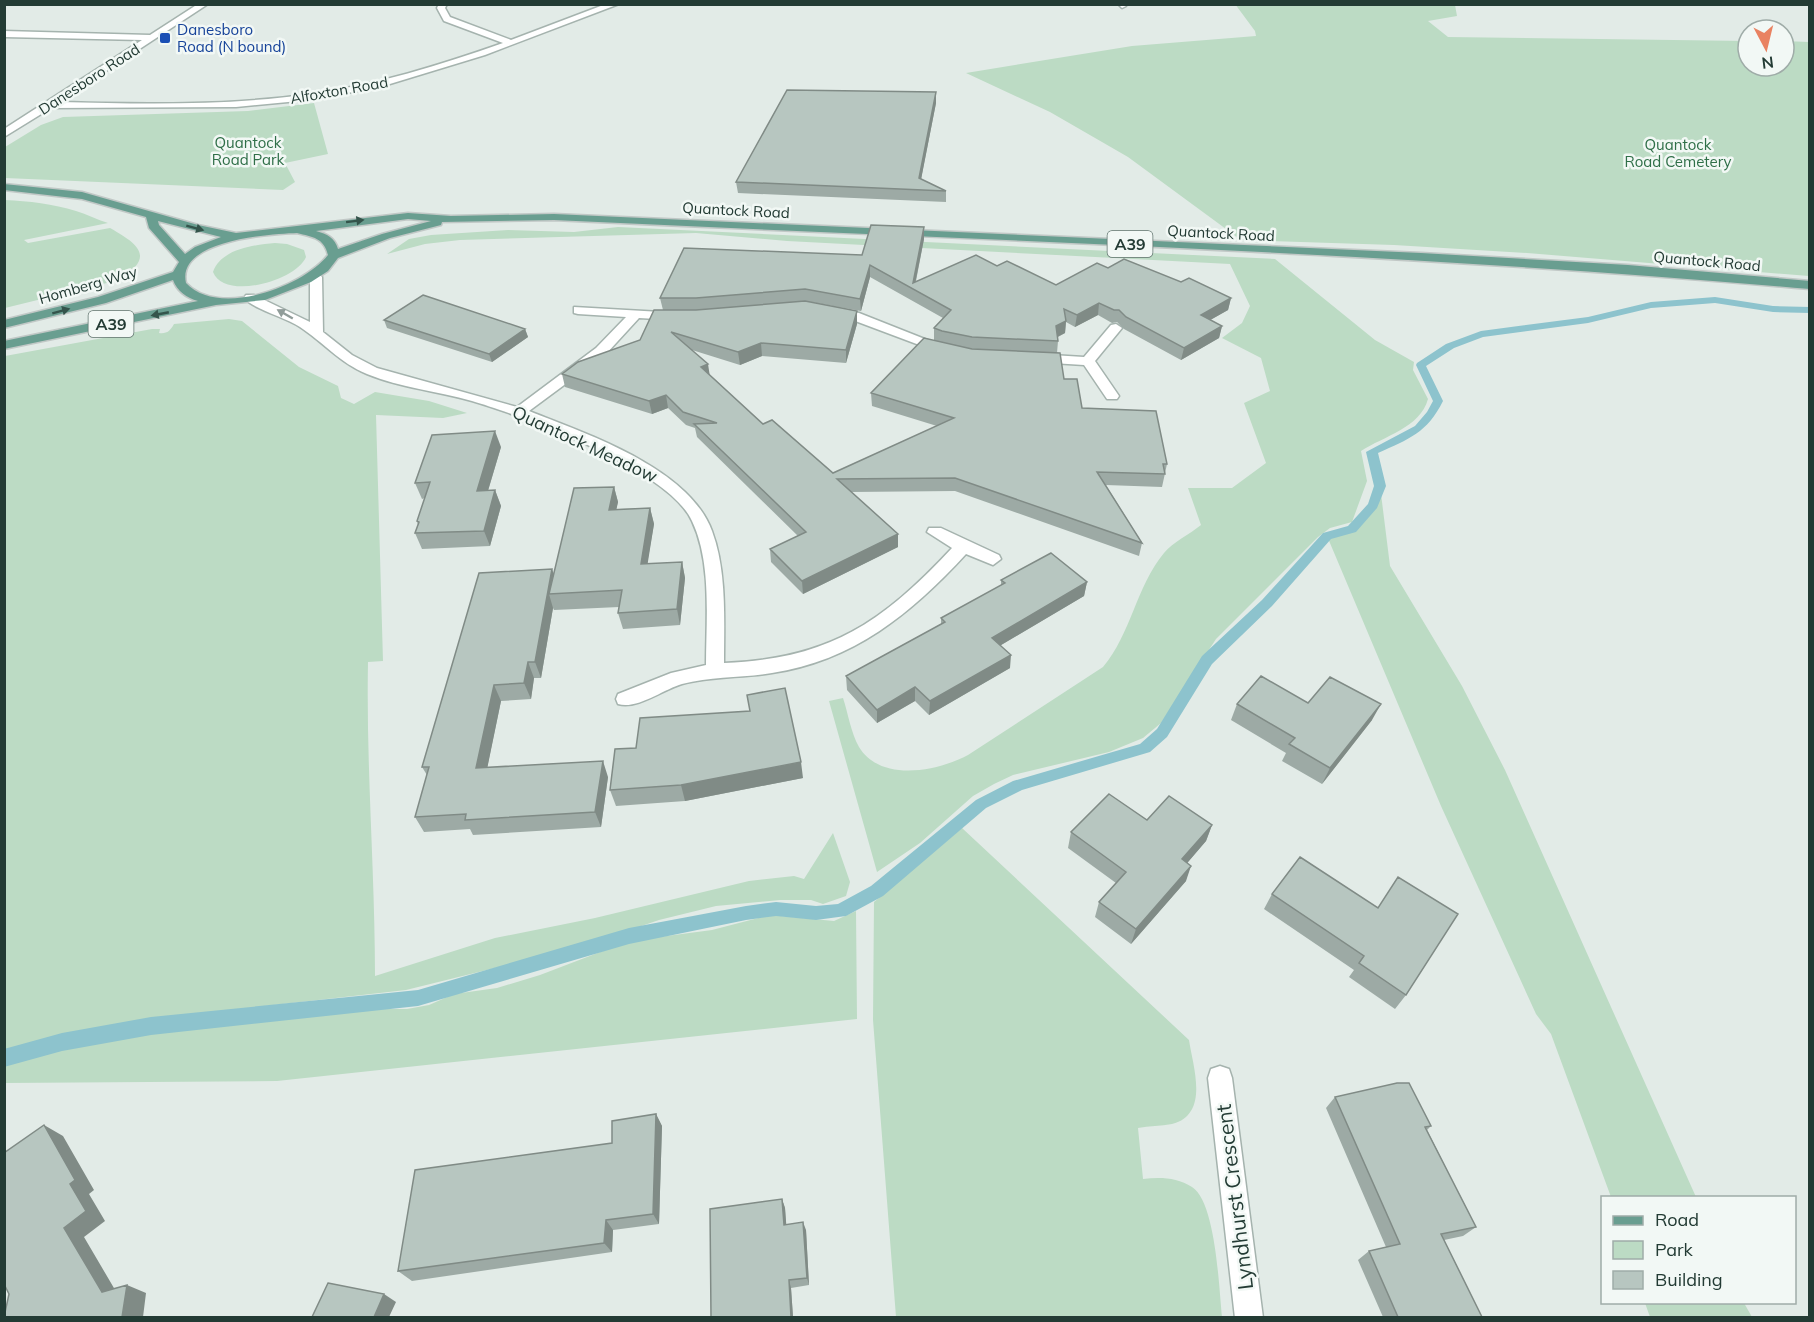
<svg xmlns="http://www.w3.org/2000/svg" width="1814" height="1322" viewBox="0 0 1814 1322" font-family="Mulish,sans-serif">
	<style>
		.green { fill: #bcdbc4 }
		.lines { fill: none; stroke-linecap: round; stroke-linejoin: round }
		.stream { fill: #8dc3cd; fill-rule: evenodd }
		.minor-casing { stroke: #a5b3ae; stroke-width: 3 }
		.major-casing { stroke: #c1c8c6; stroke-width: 3 }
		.minor { fill: #fff; fill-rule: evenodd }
		.major { fill: #699e90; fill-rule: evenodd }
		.wall { fill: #9daaa5; fill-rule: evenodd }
		.shaded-wall { fill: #808b86 }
		.building { fill: #b7c6c0; stroke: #808b86; stroke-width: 1.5 }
		.oneway { fill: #34544b }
		.oneway2 { fill: #919d9a }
		.transit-dot { fill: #1a4fb4; stroke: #f2f8f5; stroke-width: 2 }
		.labels { text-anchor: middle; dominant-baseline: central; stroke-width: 5; stroke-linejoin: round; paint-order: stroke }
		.far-transit-label { font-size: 15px; fill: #164399; stroke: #f2f8f5; text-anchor: start }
		.far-street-label { font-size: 15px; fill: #233b34; stroke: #f2f8f5 }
		.far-park-label { font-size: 15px; fill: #2f6f48; stroke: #f2f8f5 }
		.shield { fill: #f2f8f5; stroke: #61746e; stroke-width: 1.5 }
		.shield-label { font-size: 16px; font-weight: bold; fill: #233b34 }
		.street-label { font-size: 18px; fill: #233b34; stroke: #f2f8f5 }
		.near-street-label { font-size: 21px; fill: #233b34; stroke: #f2f8f5 }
	</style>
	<rect width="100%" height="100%" fill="#e2ebe7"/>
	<!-- green -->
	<path class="green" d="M1235 4 1455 5 1457 16 1428 21 1448 37 1748 41V66H1784V41L1809 42V276L1527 253 1394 245 1241 240 1128 157 1050 112 966 73 1132 46 1256 36 1255 31Z
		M314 103 328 154 285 163 295 182 283 190 5 178V147L41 125 63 117 248 111Z
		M5 200C29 201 53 204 76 211 87 214 97 220 108 223L24 240 28 243 110 228C140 245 155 257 119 280L5 308Z
		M618 227 1275 259 1375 340 1414 362 1413 370 1428 399C1420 428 1384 436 1361 451L1367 481 1352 522 1330 528 1318 537 1216 639 1161 723 1143 738 1109 752 1013 775 994 784 973 796 920 843 877 872 829 701 843 698C848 713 851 733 859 747 881 783 938 771 968 755L1103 667C1131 634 1136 587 1164 553 1173 542 1190 534 1201 525L1188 488H1232L1266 463 1244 403 1270 391 1261 358 1222 338 1242 323 1250 306 1230 264 787 241 696 233 460 240 425 244 387 254 409 239 431 235 508 230 574 232Z
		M275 243 287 244 304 250 306 257C296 281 224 301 213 272 221 249 253 245 275 243Z
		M229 319 242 321 299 367 338 386 341 398 354 404 375 392 429 401 467 413 443 418 376 415 383 661 368 662C366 767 375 872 375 976L495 938 595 918 749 881 794 876 804 879 833 833 850 882 846 896 823 904 811 900H780L716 906 659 920 580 947 406 990 152 1019 5 1050V356L152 329H160L159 333C167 334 170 331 174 324Z
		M1380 486 1390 566 1462 686 1505 770 1696 1197H1611L1551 1034 1536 1014 1441 806 1327 536C1367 526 1360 519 1380 486Z
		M962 828 1189 1040C1193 1067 1210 1114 1172 1124 1161 1126 1149 1126 1138 1128L1143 1179C1159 1177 1177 1177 1192 1187 1216 1202 1219 1289 1222 1317H896L873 1020 874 902Z
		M856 911 857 1019 277 1081 5 1083V1064L77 1043 141 1032 371 1009H407L429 1005 454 994 497 988 540 975 629 941 712 930 770 915 834 921Z
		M1645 1303H1744L1752 1317H1650Z"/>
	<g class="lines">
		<!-- stream -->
		<path class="stream" d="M1715 297 1773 306 1810 307V313L1773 312 1715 303 1651 308 1588 323 1483 337 1454 348 1426 366 1443 401C1427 433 1409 439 1378 453L1386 486 1377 508 1356 532 1331 539 1272 606 1212 664 1167 737 1150 752 1022 790 986 808 883 896 846 916 816 920 776 916 746 920 629 944 418 1006 151 1035 62 1051 4 1067V1049L62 1033 151 1017 418 990 629 928 746 906 776 902 816 906 838 904 871 886 976 800 1013 781 1140 744 1157 729 1202 656 1262 600 1323 533 1348 526 1368 504 1374 486 1366 452 1415 426 1427 412 1433 401 1416 365 1417 363 1446 344 1481 331 1588 317 1651 302Z"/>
		<!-- minor casing -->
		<g class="minor-casing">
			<path id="minor" d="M198 4H208L59 102C143 104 227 106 310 94 376 85 440 65 503 43L444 21 437 8 439 4H447L445 8 450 17 511 40 606 4H619L485 55 380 87 309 100 236 107 51 108 4 137V129L142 40 4 37V31L150 35Z
				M1118 4H1126V6L1122 8Z
				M316 273 322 277 323 332 352 355 377 368 517 407 596 348 626 317 578 314 574 313V307L679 313V319L674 320 639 318 606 354 529 411C587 434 689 468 712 531 727 571 724 621 724 663 829 659 882 623 952 548L927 532 929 528H941L999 555 1001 559 993 565 966 554C912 613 853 661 772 673 742 678 712 676 682 684 664 689 637 710 618 704L616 699 618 694 671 673 706 665C706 620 712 563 692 521 669 470 526 417 472 401 437 391 401 388 367 374 340 363 323 342 300 327 285 317 255 310 244 298L246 295H254L310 322V277Z
				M833 307 859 313 950 349 948 352H938L850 319 829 314V308Z
				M1116 324 1122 328 1095 361 1119 396 1117 399H1107L1084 365 1036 362 1029 358 1036 354 1084 357 1111 325Z
				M1220 1066 1229 1069 1232 1078 1263 1318H1235L1208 1078 1211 1069Z"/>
		</g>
		<!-- major casing -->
		<g class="major-casing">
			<path id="major" d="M4 184 82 192 198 225 236 233 408 213 451 216 554 214 1421 253 1628 265 1810 281V289C1392 252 973 240 554 220L442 222 441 225 390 238 338 258 328 271 311 282 265 300 216 305 4 349V341L198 301C187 298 177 291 173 280L106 303 4 328V320L98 297 173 272 179 262 149 228 146 217 82 199 4 190ZM408 219 431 221 382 234 338 249C335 238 327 234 316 231ZM158 221 221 237 195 247 185 254 159 225ZM297 233C313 237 324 238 328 255 303 287 218 318 186 283 176 240 270 234 297 233Z"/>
		</g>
		<!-- minor -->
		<use href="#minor" class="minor"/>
		<!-- major -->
		<use href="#major" class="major"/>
	</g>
	<!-- wall -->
	<path class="wall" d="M936 92V103L921 179 946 191V202L738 193 736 182Z
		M924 227V239L916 281 997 266 1056 285 1108 268 1181 282 1231 298 1228 310 1210 320 1222 326 1219 338 1181 360 1124 329 1117 322 1112 323 1098 315 1075 327 1066 322 1065 333 1058 337V341L1057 353 1064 379 1082 408 1167 464 1162 487 1106 485 1142 543 1139 556 955 491 851 492 898 534V547L803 594 771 562 770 549 798 536 697 437 695 428 686 425 668 408 652 414 565 387 562 374 640 340 663 310 660 298 862 255ZM870 277 943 318 934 328V340L871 393 872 406 937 426 833 473 763 424 710 375 692 350 740 365 762 356 846 363 857 324 805 301 861 311Z
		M384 320 525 329 528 337 492 362 387 328Z
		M501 447 488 491 495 490 501 506 490 546 422 549 415 533 418 525 417 521 425 498 422 499 415 483Z
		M614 487 618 502 616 509 650 508 654 524 647 564 682 562 685 578 680 625 623 629 618 613 619 607 554 610 553 608 541 678H534L531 699 501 701 487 768 608 777 601 827 473 835 470 829 424 832 415 817 427 775 422 767Z
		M1001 580 1087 582 1084 596 1001 645 1010 668 929 715 915 701 877 723 847 690 846 676 941 624V618L1001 586Z
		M1308 703 1372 720 1322 784 1282 761 1286 753 1231 720 1237 704Z
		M615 749 803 778 685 801 616 806 610 790Z
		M1147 820 1212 825 1206 841 1187 863 1186 881 1131 944 1095 917 1099 902 1116 883 1068 848 1071 832Z
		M1300 857 1406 995 1395 1009 1349 977 1354 970 1264 909 1272 894Z
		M1335 1097 1431 1126 1427 1130 1476 1227 1463 1236 1444 1240 1482 1317H1383L1358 1260 1369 1251 1386 1247 1326 1108Z
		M656 1114 662 1126 659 1224 613 1230 612 1252 412 1281 398 1271 612 1143Z
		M782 1199 785 1208 786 1225 806 1230 809 1285 791 1288 793 1317H711Z"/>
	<!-- shaded-wall -->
	<path class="shaded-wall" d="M936 92V103L919 190V178Z
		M924 227V239L914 289 913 283Z
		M870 265V277L861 311 860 299Z
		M1231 298 1228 310 1198 327 1201 315Z
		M1099 303 1098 315 1075 327 1077 315Z
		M857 311V324L846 363V350Z
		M1066 321 1065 333 1055 338 1056 326Z
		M1222 326 1219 338 1181 360 1184 348Z
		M525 329 528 337 492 362 489 354Z
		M761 343 762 356 740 365 738 352Z
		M708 364 710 377 701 367Z
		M666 395 668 408 652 414 649 401Z
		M495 431 501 447 483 507 477 491Z
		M614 487 618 502 613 526 609 510Z
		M495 490 501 506 490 546 484 531Z
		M650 508 654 524 645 580 641 564Z
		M898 534V547L803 594 802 581Z
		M682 562 685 578 680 625 677 609Z
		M552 569 558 585 549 594 553 608 541 678 535 662Z
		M1087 582 1084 596 991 651 992 638Z
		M1011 655 1010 668 929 715 930 701Z
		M528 662 534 678 531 699 524 683Z
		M494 685 501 701 484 784 476 768Z
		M915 687V701L877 723V710Z
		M1381 704 1372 720 1322 784 1330 768Z
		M603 761 608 777 601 827 595 812Z
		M801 762 803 778 685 801 681 785Z
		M1212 825 1206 841 1177 875 1182 859Z
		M1191 866 1186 881 1131 944 1136 929Z
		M656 1114 662 1126 659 1224 653 1214Z
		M44 1125 63 1136 94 1190 89 1194 105 1221 84 1237 121 1300 102 1292 64 1228Z
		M782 1199 785 1208 787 1234 784 1225Z
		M606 1220 613 1230 612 1252 604 1243Z
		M803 1222 806 1230 809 1285 807 1278Z
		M789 1280 791 1288 793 1317H791Z
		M127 1285 146 1293 143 1317H122Z
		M384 1294 396 1302 389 1317H374Z"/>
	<!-- building -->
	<path class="building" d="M787 90 936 92 919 178 946 191 736 182Z
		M871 225 924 227 913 283 976 255 997 266 1007 261 1056 285 1097 263 1108 268 1124 259 1181 282 1189 278 1231 298 1201 315 1222 326 1184 348 1126 317 1119 310H1114L1099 303 1077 315 1064 309 1066 321 1056 326 1058 341 972 337 942 331 934 328 951 310 870 265 860 299 805 289 696 298H660L684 248 862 255Z
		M423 295 525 329 489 354 384 320Z
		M805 301 857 311 846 350 761 343 738 352 671 332 708 364 701 367 763 424 772 420 833 473 954 418 871 393 924 338 972 349 1060 353 1064 379H1077L1082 408 1156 411 1167 464H1163L1165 474 1097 472 1142 543 955 478 837 479 898 534 802 581 770 549 806 532 694 424 717 423 683 412 666 395 649 401 562 374 578 362 640 340 654 310H696Z
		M495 431 477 491 495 490 484 531 415 533 419 522 417 521 430 482 415 483 432 435Z
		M614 487 609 510 650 508 641 564 682 562 677 609 618 613 622 590 549 594 574 488Z
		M1051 553 1087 582 992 638 1011 655 930 701 915 687 877 710 846 676 945 622 941 618 1005 583 1001 580Z
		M552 569 535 662H528L524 683 494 685 476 768 603 761 595 812 465 820 466 814 415 817 429 767H422L479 573Z
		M1261 676 1308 703 1330 677 1381 704 1330 768 1289 744 1295 738 1237 704Z
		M785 688 801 762 681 785 610 790 615 749 636 748 640 718 750 711 747 695Z
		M1109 794 1147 820 1169 796 1212 825 1182 859 1191 866 1136 929 1099 902 1126 872 1071 832Z
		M1300 857 1378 908 1398 877 1458 914 1406 995 1359 963 1364 956 1272 894Z
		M1397 1083H1409L1431 1126 1425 1127 1476 1227 1441 1234 1482 1317H1398L1369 1251 1400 1244 1335 1097Z
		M656 1114 653 1214 606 1220 604 1243 398 1271 415 1170 612 1143V1121Z
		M44 1125 75 1180 70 1184 86 1211 64 1228 102 1292 127 1285 122 1317H4L9 1294 4 1284V1153Z
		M782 1199 784 1225 803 1222 807 1278 789 1280 791 1317H711L710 1209Z
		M328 1283 384 1294 374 1317H312Z"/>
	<!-- one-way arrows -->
	<defs><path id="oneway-solid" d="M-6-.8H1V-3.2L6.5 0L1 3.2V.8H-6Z" transform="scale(1.5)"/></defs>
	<g class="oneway">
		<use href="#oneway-solid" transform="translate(355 221) rotate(-7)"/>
		<use href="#oneway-solid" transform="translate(195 228) rotate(15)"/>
		<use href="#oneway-solid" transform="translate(61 311) rotate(-15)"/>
		<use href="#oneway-solid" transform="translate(160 314) rotate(169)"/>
	</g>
	<use class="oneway2" href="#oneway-solid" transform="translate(285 314) rotate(-150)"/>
	<!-- markers -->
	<rect class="transit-dot" x="159" y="32" width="12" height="12" rx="3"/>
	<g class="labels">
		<!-- far-transit labels -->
		<g class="far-transit-label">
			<text x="177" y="29">Danesboro<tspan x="177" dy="17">Road (N bound)</tspan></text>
		</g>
		<!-- far-street labels -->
		<g class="far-street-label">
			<text transform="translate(89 79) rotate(-33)">Danesboro Road</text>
			<text transform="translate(339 90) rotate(-10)">Alfoxton Road</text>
			<text transform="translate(736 210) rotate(3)">Quantock Road</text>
			<text transform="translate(1221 233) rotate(3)">Quantock Road</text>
			<text transform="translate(1707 261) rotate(5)">Quantock Road</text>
			<text transform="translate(88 285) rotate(-16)">Homberg Way</text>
		</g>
		<!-- far-park labels -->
		<g class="far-park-label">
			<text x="248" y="142">Quantock<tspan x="248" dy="17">Road Park</tspan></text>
			<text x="1678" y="144">Quantock<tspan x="1678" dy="17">Road Cemetery</tspan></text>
		</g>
		<!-- shield labels -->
		<g class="shield">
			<rect x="1107.5" y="231" width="45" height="26" rx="4.5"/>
			<rect x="88.5" y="311" width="45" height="26" rx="4.5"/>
		</g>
		<g class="shield-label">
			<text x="1130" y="244">A39</text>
			<text x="111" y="324">A39</text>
		</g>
		<!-- street labels -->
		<g class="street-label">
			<text transform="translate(585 444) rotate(25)">Quantock Meadow</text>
		</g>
		<!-- near-street labels -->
		<g class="near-street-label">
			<text transform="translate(1234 1197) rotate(-97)">Lyndhurst Crescent</text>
		</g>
	</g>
	<!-- border -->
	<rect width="1814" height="1322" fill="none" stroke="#233b34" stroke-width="12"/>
	<!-- legend -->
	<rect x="1601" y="1196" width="195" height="108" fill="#f2f8f5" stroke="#9faca8" stroke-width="1.5"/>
	<rect x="1613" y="1216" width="30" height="9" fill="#699e90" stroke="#9faca8" stroke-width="1.5"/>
	<text x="1655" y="1226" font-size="18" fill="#233b34">Road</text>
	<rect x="1613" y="1241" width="30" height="18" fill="#bcdbc4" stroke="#9faca8" stroke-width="1.5"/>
	<text x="1655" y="1256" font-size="18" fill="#233b34">Park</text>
	<rect x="1613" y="1271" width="30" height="18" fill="#b7c6c0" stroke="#9faca8" stroke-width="1.5"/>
	<text x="1655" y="1286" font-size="18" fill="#233b34">Building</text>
	<!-- north arrow -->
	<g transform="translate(1766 48) rotate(173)"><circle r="28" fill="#f2f8f5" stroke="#9faca8" stroke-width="1.5"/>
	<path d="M0-4.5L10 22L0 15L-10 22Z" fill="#e98261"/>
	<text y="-9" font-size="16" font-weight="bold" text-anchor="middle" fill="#233b34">N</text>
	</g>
</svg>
